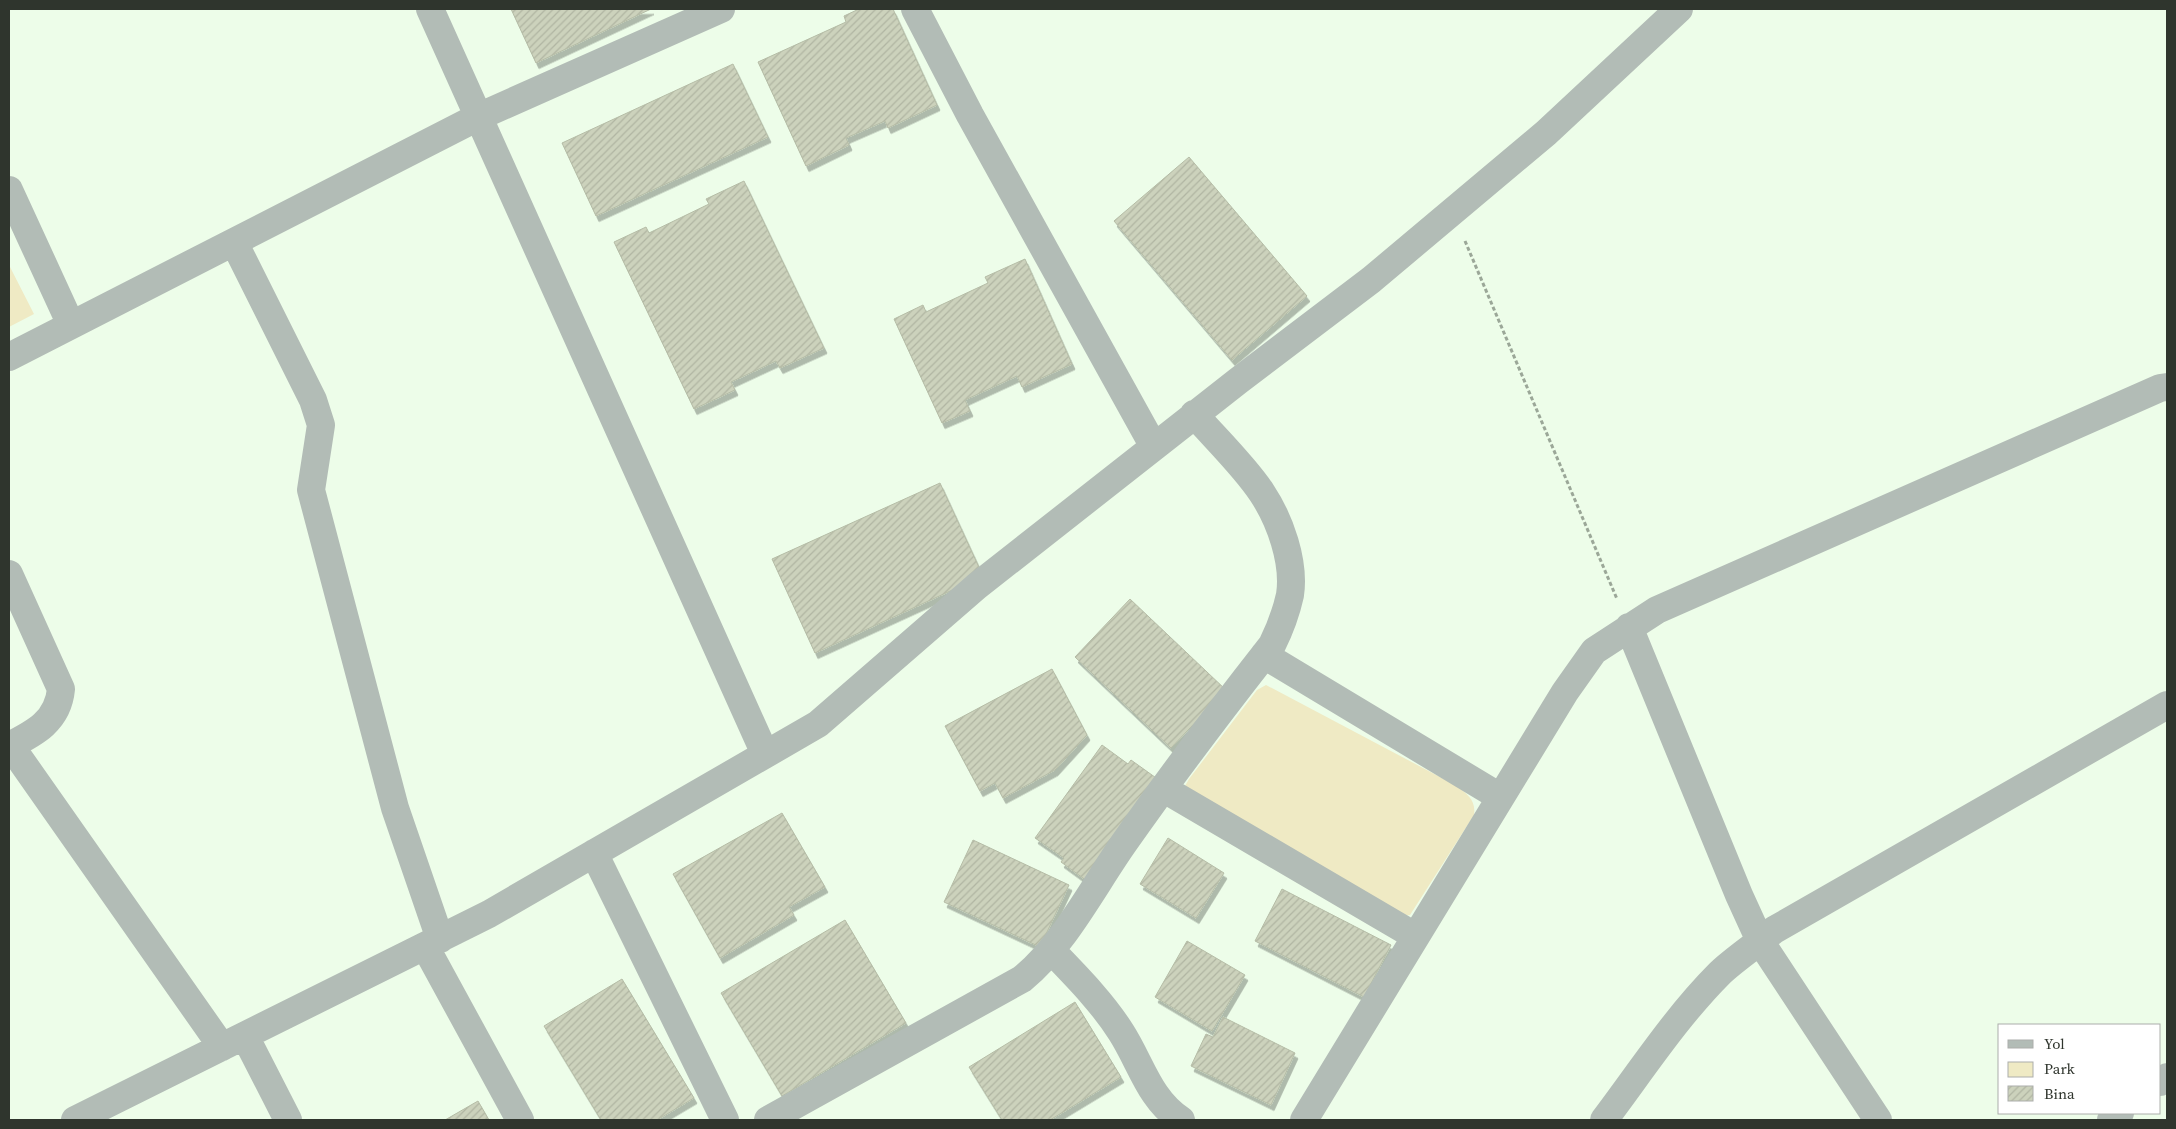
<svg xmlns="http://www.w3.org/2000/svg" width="2176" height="1129" viewBox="0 0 2176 1129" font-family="'Source Serif 4',serif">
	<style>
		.park { fill: #efeac4 }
		.building { fill: url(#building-hatch); stroke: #b5bca6; filter: url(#shadow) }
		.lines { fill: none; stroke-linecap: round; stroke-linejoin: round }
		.path { stroke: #9ba798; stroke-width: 3; stroke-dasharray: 4 2.5; stroke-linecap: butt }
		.minor { stroke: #b2bcb6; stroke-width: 28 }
	</style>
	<defs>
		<pattern id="building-hatch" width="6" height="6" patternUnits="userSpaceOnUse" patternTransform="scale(1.25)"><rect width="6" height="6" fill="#ccd2bc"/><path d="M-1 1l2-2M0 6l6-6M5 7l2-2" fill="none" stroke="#b0b5a2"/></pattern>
		<filter id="shadow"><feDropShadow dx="3" dy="5.5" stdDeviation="0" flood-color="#0004"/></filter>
	</defs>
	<rect width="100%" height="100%" fill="#edfde9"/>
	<!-- park -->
	<path class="park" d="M9 265 34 314 9 327Z
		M1266 685 1457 786C1468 795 1476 800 1474 815L1410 915 1404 916 1187 792 1185 786 1189 779 1257 690Z"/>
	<!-- building -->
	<path class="building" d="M511 9H651L536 63Z
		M859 9H893L937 105 888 128 885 121 846 138 849 145 806 166 758 62 846 22 844 16Z
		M733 64 768 137 596 216 562 143Z
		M1189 157 1307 296 1232 360 1114 221Z
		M744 181 824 348 780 368 776 361 731 382 735 390 694 409 614 242 646 227 649 233 709 204 706 199Z
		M1025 259 1072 364 1022 387 1017 376 965 400 970 411 942 423 894 319 923 305 926 312 988 283 985 277Z
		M940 483 983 576 815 653 772 559Z
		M1130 599 1226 690 1171 748 1075 657Z
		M1052 669 1087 735 1055 770 1003 798 995 783 980 791 945 726Z
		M1102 745 1128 764 1131 760 1159 780 1087 881 1061 862 1064 858 1035 838Z
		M782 813 825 887 789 907 794 915 720 958 673 874Z
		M1168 838 1224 873 1196 918 1140 884Z
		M973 840 1069 885 1040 947 944 902Z
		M1282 889 1391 945 1364 997 1255 941Z
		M845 920 906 1023 782 1096 721 993Z
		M1187 941 1245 975 1212 1031 1155 997Z
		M622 979 694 1098 657 1120H601L544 1026Z
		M1075 1002 1121 1077 1050 1120H1002L969 1067Z
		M1223 1017 1295 1053 1271 1105 1191 1066 1206 1034 1213 1037Z
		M478 1101 489 1120H445Z"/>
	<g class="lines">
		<!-- path -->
		<path class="path" d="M1465 241 1617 599"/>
		<!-- minor -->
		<path class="minor" d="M430 9 765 754
			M915 9 970 115 1154 447
			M9 190 71 325
			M234 242 313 400 321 425 311 490 395 808 440 939
			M9 357 478 117 721 9
			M9 574 61 689C58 721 35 733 9 746
			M1629 627 1739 895 1760 941 1878 1120
			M1264 655 1500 797
			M10 745 222 1047
			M1164 789 1415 936
			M594 853 725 1120
			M425 946 520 1120
			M1051 950C1076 976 1102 1002 1121 1032 1141 1063 1149 1099 1181 1120
			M245 1036 288 1120
			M2160 1082 2167 1077
			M75 1120 489 914 818 724 977 586 1238 381 1371 280 1546 133 1679 9
			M768 1120 1022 979C1064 945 1093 887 1124 843 1171 776 1221 710 1272 645 1280 629 1286 613 1290 595 1295 562 1280 520 1262 493 1246 468 1215 438 1194 414
			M1304 1120 1565 692 1594 651 1657 610 2160 388 2167 387
			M1604 1120C1641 1071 1676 1017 1720 973 1736 958 1756 945 1774 930L2167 705
			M2111 1120 2120 1113"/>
	</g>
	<!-- border -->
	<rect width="2176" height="1129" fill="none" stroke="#2f352d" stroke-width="20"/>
	<!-- legend -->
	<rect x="1998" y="1024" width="162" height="90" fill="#ffffff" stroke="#acaeab"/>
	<rect x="2008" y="1040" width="25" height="8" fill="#b2bcb6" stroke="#acaeab"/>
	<text x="2044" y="1049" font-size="15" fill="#2f352d">Yol</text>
	<rect x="2008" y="1062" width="25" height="15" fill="#efeac4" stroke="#acaeab"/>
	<text x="2044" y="1074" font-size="15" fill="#2f352d">Park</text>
	<rect x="2008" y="1086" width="25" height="15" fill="url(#building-hatch)" stroke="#acaeab"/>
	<text x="2044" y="1099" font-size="15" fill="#2f352d">Bina</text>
</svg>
